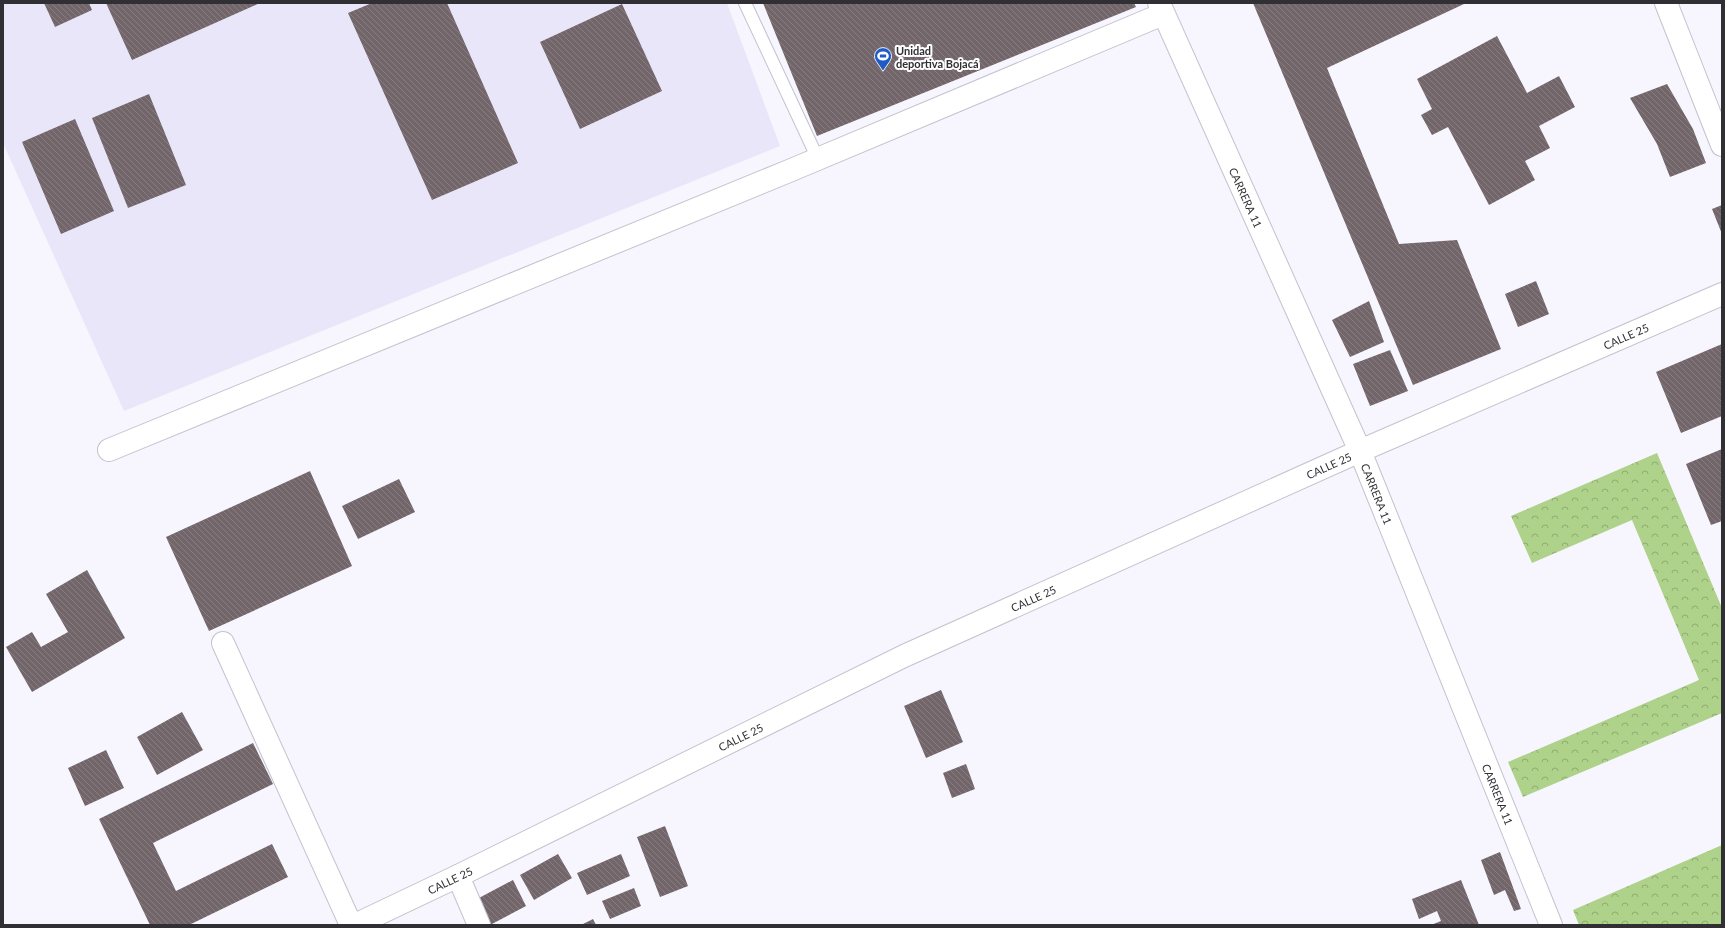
<svg xmlns="http://www.w3.org/2000/svg" width="1725" height="928" viewBox="0 0 1725 928" font-family="Lato,sans-serif">
	<style>
		.built { fill: #eae6f9 }
		.forest { fill: url(#forest-crowns) }
		.building { fill: url(#building-back-hatch) }
		.lines { fill: none; stroke-linecap: round; stroke-linejoin: round }
		.lane-casing { stroke: #c4c2cd; stroke-width: 14 }
		.street-casing { stroke: #c4c2cd; stroke-width: 24 }
		.lane { stroke: #fff; stroke-width: 12 }
		.street { stroke: #fff; stroke-width: 22 }
		.labels { text-anchor: middle; dominant-baseline: central; stroke-width: 4; stroke-linejoin: round; paint-order: stroke }
		.poi-label { font-size: 11px; font-weight: bold; fill: #302f33; stroke: #fff; text-anchor: start }
		.street-label { font-size: 11px; fill: #302f33; stroke: #fff }
	</style>
	<defs>
		<pattern id="forest-crowns" width="20" height="18" patternUnits="userSpaceOnUse"><rect width="20" height="18" fill="#aed28a"/><path d="M2 6a3 3 0 1 1 6 0M12 15a3 3 0 1 1 6 0" fill="none" stroke="#8eab71"/></pattern>
		<pattern id="building-back-hatch" width="6" height="6" patternUnits="userSpaceOnUse"><rect width="6" height="6" fill="#72666a"/><path d="M-1 5l2 2M0 0l6 6M5-1l2 2" fill="none" stroke="#867d80"/></pattern>
	</defs>
	<rect width="100%" height="100%" fill="#f7f5fe"/>
	<!-- built -->
	<path class="built" d="M3 3H727L780 146 124 411 3 143Z"/>
	<!-- forest -->
	<path class="forest" d="M1657 453 1722 608V713L1523 797 1508 762 1699 680 1632 520 1532 563 1511 516Z
		M1722 845V925H1579L1573 910Z"/>
	<!-- building -->
	<path class="building" d="M44 3H89L92 10 55 27Z
		M106 3H260L132 60Z
		M372 3H447L518 163 432 200 348 13Z
		M763 3H1134L1136 7 817 136Z
		M1253 3H1463L1464 4 1327 68 1399 244 1457 240 1501 349 1413 385Z
		M622 4 662 91 580 129 540 42Z
		M1497 36 1527 93 1559 76 1575 107 1539 126 1550 148 1525 161 1535 180 1489 205 1448 127 1432 135 1421 115 1432 109 1417 79Z
		M1667 84 1693 129 1706 163 1670 177 1657 144 1630 98Z
		M149 94 186 185 128 208 92 118Z
		M75 119 114 211 61 234 22 142Z
		M1722 205V234L1712 209Z
		M1536 281 1549 314 1518 327 1505 294Z
		M1369 301 1384 342 1350 357 1332 320Z
		M1722 344V416L1681 433 1656 372Z
		M1390 350 1408 391 1370 406 1353 364Z
		M1722 449V521L1711 525 1686 464Z
		M310 471 352 566 209 631 166 537Z
		M399 479 415 512 358 539 342 506Z
		M87 570 125 638 32 692 6 647 32 632 41 647 68 632 46 594Z
		M941 690 963 742 926 758 904 706Z
		M182 712 203 750 157 775 137 737Z
		M253 743 273 784 153 843 176 891 272 844 288 877 189 925H150L99 819Z
		M106 750 124 788 85 806 68 768Z
		M966 764 975 789 952 798 943 773Z
		M665 826 688 886 660 897 637 837Z
		M1500 852 1521 909 1514 911 1505 890 1494 895 1481 860Z
		M558 854 572 878 534 900 520 875Z
		M621 854 630 876 587 895 577 873Z
		M513 880 526 906 490 925 477 899Z
		M1461 880 1479 925H1431L1441 921 1437 911 1419 919 1412 899Z
		M634 888 641 906 610 919 602 901Z
		M593 919 596 925H581Z"/>
	<g class="lines">
		<!-- lane casing -->
		<g class="lane-casing">
			<path id="lane" d="M745 3 818 159"/>
		</g>
		<!-- street casing -->
		<g class="street-casing">
			<g id="street">
				<path id="s1" d="M1159 3 1360 451 1551 925"/>
				<path d="M1666 3 1722 145"/>
				<path d="M109 450 789 171 1163 14"/>
				<path d="M223 643 351 925"/>
				<path d="M458 876 479 925"/>
				<path id="s2" d="M355 925 458 876 904 656 1360 451 1722 294"/>
			</g>
		</g>
		<!-- lane -->
		<use href="#lane" class="lane"/>
		<!-- street -->
		<use href="#street" class="street"/>
	</g>
	<!-- icons -->
	<defs>
		<g id="stadium-pin" transform="scale(0.9)"><path d="M0 17L-7.5 6A9.5 9.5 0 1 1 7.5 6Z" fill="#1f5bc7" stroke="#fff"/><path d="M0-5a6.5 5 0 1 0 0 10a6.5 5 0 1 0 0-10ZM-3.5-1.8h7v3.6h-7Z" fill="#fff"/></g>
	</defs>
	<g fill-rule="evenodd">
		<use href="#stadium-pin" x="883" y="56"/>
	</g>
	<g class="labels">
		<!-- poi labels -->
		<g class="poi-label">
			<text x="896" y="50">Unidad<tspan x="896" dy="13">deportiva Bojacá</tspan></text>
		</g>
		<!-- street labels -->
		<g class="street-label">
			<text stroke="none"><textPath href="#s1" startOffset="213">CARRERA 11</textPath></text>
			<text stroke="none"><textPath href="#s2" startOffset="1401">CALLE 25</textPath></text>
			<text stroke="none"><textPath href="#s2" startOffset="1077">CALLE 25</textPath></text>
			<text stroke="none"><textPath href="#s1" startOffset="537">CARRERA 11</textPath></text>
			<text stroke="none"><textPath href="#s2" startOffset="753">CALLE 25</textPath></text>
			<text stroke="none"><textPath href="#s2" startOffset="429">CALLE 25</textPath></text>
			<text stroke="none"><textPath href="#s1" startOffset="861">CARRERA 11</textPath></text>
			<text stroke="none"><textPath href="#s2" startOffset="105">CALLE 25</textPath></text>
		</g>
	</g>
	<!-- border -->
	<rect width="1725" height="928" fill="none" stroke="#302f33" stroke-width="8"/>
</svg>
